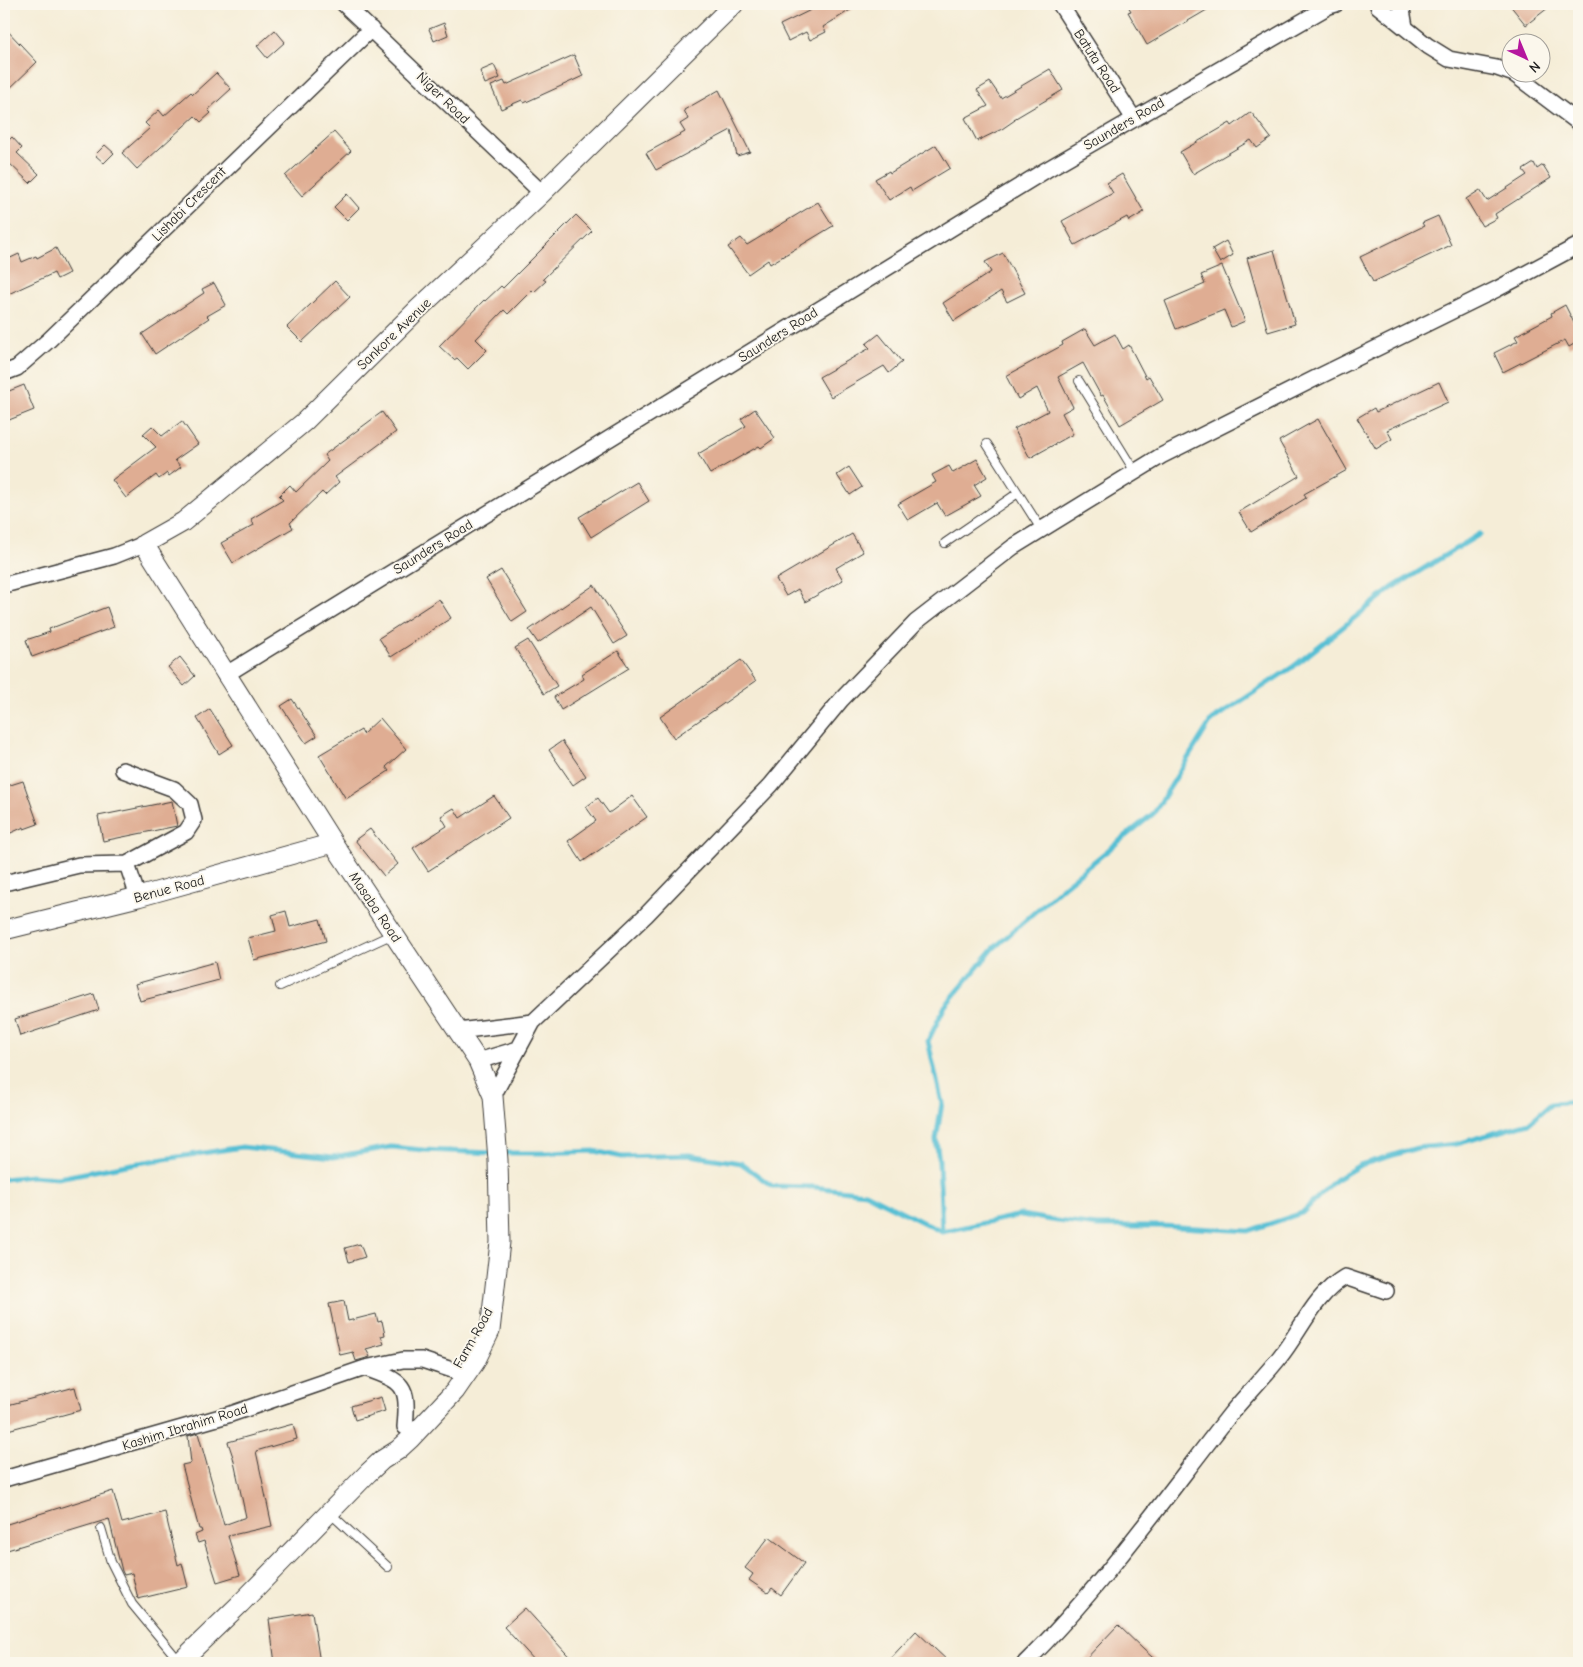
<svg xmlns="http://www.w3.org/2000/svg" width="1583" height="1667" viewBox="0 0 1583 1667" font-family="'Comic Neue',sans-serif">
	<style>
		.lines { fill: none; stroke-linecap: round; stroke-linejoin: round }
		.stream { stroke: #57bfd4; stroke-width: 5 }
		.building { fill: #dfad93 }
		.service-casing { stroke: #3d3b38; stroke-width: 10 }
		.minor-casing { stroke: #3d3b38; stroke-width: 18 }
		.tertiary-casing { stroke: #3d3b38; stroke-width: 21 }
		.service { stroke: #fff; stroke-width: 8 }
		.minor { stroke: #fff; stroke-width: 15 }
		.tertiary { stroke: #fff; stroke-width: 19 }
		.labels { text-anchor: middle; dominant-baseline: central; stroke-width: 4; stroke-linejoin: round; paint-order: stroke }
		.street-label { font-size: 14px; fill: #1c1c1c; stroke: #fbf7ec }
	</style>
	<rect width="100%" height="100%" fill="#fbf7ec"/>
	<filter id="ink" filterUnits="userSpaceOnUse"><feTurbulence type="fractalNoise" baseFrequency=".02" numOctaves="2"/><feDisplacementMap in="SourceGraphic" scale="10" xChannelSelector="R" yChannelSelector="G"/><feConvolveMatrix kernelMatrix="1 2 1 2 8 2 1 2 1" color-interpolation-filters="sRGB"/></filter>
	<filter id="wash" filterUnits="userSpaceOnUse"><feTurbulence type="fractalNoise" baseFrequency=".0096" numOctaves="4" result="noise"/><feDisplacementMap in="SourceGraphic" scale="20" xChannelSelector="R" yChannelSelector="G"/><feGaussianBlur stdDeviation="1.12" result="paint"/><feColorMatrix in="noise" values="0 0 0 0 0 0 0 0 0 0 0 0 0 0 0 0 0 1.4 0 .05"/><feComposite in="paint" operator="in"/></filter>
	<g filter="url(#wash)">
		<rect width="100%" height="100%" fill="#f5edd7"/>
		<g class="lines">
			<!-- stream -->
			<path class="stream" d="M502 1153H544L594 1151 622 1157 689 1155 741 1163 772 1186 814 1187 865 1193 942 1232 1021 1215 1057 1221 1097 1226H1163L1248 1231 1302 1213 1335 1180 1360 1165 1417 1148 1457 1144 1494 1133 1529 1123 1551 1104 1579 1102
				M4 1179 31 1176 58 1178 132 1164 242 1147 333 1157 391 1147 423 1150 493 1153
				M942 1232 939 1160 936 1140 942 1103 928 1041 945 1006 993 949 1065 885 1154 813 1211 721 1294 666 1392 588 1480 534"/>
		</g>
		<g id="blocks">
			<!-- building -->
			<path class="building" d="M823 4H860L823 27 826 32 810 40 806 32 788 41 780 25Z
				M1127 4H1217L1147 45 1128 12 1131 11Z
				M1509 4H1553L1526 25Z
				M444 23 448 35 434 41 429 29Z
				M4 27 37 62 4 94Z
				M275 30 285 42 267 58 257 46Z
				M574 55 583 76 524 103 522 100 501 109 491 86 504 81 506 85Z
				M494 65 500 78 485 84 480 71Z
				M1050 69 1063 90 1014 119 1015 120 1002 129 977 141 965 118 988 106 977 90 990 82 1001 98Z
				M216 73 231 89 208 110 211 113 201 122 195 116 137 169 122 153 150 128 145 123 159 110 164 116 191 92 193 94Z
				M719 90 750 152 737 156 731 130 656 170 646 153 685 132 680 124 688 119 684 110Z
				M1251 112 1271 138 1257 148 1251 140 1193 174 1180 152 1230 123 1232 126Z
				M334 132 351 151 302 196 285 176Z
				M12 137 22 148 17 153 39 174 30 183 8 162 4 166V140L6 143Z
				M105 145 114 153 104 163 95 155Z
				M936 145 950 168 912 191 910 187 889 200 875 179 889 171 890 173Z
				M1534 163 1537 169 1543 165 1551 178 1495 214 1497 218 1482 226 1466 199 1480 190 1487 201 1527 175 1523 170Z
				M1122 174 1144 212 1129 221 1127 217 1075 245 1062 221 1113 193 1107 183Z
				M347 194 359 208 347 220 334 207Z
				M818 202 833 226 770 264 768 260 748 274 728 247 741 238 747 245Z
				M576 215 592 231 543 279 546 281 534 292 532 290 508 314 504 310 476 339 487 350 468 369 457 358 454 360 439 346 484 300 485 301 501 286 503 288Z
				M1438 216 1451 245 1373 282 1360 257 1424 226 1422 223Z
				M1226 241 1233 255 1220 263 1212 249Z
				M56 248 69 273 57 279 54 273 4 296V261L19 254 22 262 36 256 37 258Z
				M1274 250 1295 324 1268 332 1247 258Z
				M1003 253 1025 293 1007 302 1001 291 954 321 943 303 991 272 985 262Z
				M1222 266 1245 321 1231 327 1224 310 1176 329 1165 301 1205 284 1201 275Z
				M335 281 350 297 302 342 287 327Z
				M214 283 226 305 207 316 209 318 155 354 142 334 204 293 202 289Z
				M1565 305 1579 333V341L1569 347 1565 340 1503 372 1494 353 1518 341 1515 336 1552 316 1551 313Z
				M1085 329 1095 345 1115 334 1123 349 1129 345 1146 378 1149 376 1163 400 1120 425 1103 395 1101 396 1083 363 1058 377 1073 407 1062 413 1073 434 1030 458 1014 429 1048 411 1037 388 1018 399 1006 376 1063 345 1062 342Z
				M879 334 902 362 889 373 884 366 831 397 819 377 870 348 866 344Z
				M1439 382 1448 402 1387 430 1392 439 1376 449 1357 418 1374 408 1376 412Z
				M24 385 34 410 4 422V393Z
				M755 409 775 438 761 448 759 446 710 474 698 454 746 426 741 419Z
				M382 412 396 432 335 477 339 482 325 495 322 492 290 523 293 528 233 563 221 543 254 525 251 519 283 500 279 496 290 485 296 492 328 461 324 455Z
				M1318 419 1347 470 1304 494 1306 498 1251 532 1239 512 1299 476 1279 441Z
				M182 421 198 444 175 460 181 467 169 476 167 473 159 479 156 475 126 498 112 480 156 447 143 434 152 426 162 436Z
				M977 459 987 477 974 485 981 496 945 516 937 503 908 520 898 504 936 482 932 475 949 466 953 473Z
				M849 467 862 487 850 495 837 475Z
				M637 482 649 501 591 537 579 517Z
				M852 534 863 552 836 568 843 580 805 602 798 589 786 596 776 579Z
				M501 570 527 612 512 622 486 579Z
				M594 585 627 636 614 644 591 607 538 643 529 630Z
				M439 599 451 618 391 657 379 638Z
				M107 607 114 627 32 657 26 640 50 632 49 629Z
				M528 640 557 686 544 694 515 648Z
				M618 651 629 668 561 710 554 697 584 679 582 674Z
				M180 657 195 676 184 686 168 667Z
				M741 660 756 681 674 738 660 717Z
				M292 699 317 736 306 743 281 706Z
				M210 709 233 745 219 754 197 718Z
				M380 718 406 749 386 767 389 771 346 799 319 755 361 730 363 734Z
				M562 741 586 776 573 785 549 750Z
				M23 781 38 824 24 829V827L4 836V787Z
				M494 796 509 818 428 871 413 848 447 826 441 816 454 808 460 818Z
				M632 796 647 817 582 862 568 841 596 821 586 807 598 798 609 813Z
				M172 801 177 826 103 841 98 816Z
				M370 829 398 864 384 876 355 840Z
				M286 911 290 927 320 919 326 941 254 960 248 938 276 931 272 915Z
				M215 962 219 980 140 1001 135 984Z
				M94 994 99 1010 20 1036 15 1019Z
				M360 1244 365 1257 349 1262 345 1248Z
				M344 1301 348 1321 376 1314 378 1322 382 1321 385 1335 381 1336 384 1344 366 1349 370 1357 356 1361 353 1352 340 1355 329 1304Z
				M75 1387 81 1410 4 1431V1406Z
				M381 1397 385 1411 355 1420 351 1406Z
				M293 1424 297 1439 256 1451 272 1526 228 1536 240 1575 217 1582 204 1541 198 1543 195 1535 202 1532 201 1529H199L182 1465 191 1463 188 1436 198 1433 224 1525 246 1517 233 1457 228 1442Z
				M113 1491 122 1523 165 1512 178 1565 182 1563 188 1587 138 1599 132 1573 124 1575 122 1571 109 1519 4 1551V1525Z
				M769 1537 804 1563 781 1595 772 1588 768 1593 749 1580 753 1574 745 1568Z
				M525 1608 575 1663H537L504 1627Z
				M312 1612 320 1663H275L269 1619Z
				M1118 1625 1144 1650 1159 1663H1082Z
				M916 1631 950 1663H886Z"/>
		</g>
	</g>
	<g filter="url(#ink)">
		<use href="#blocks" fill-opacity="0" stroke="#3d3b38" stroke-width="1"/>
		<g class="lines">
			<!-- service casing -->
			<g class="service-casing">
				<path id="service" d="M1079 381 1135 472
					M987 444 1041 529
					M945 543 1018 493
					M280 986 393 934
					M330 1513 388 1567
					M101 1528 111 1562 132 1604 180 1662"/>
			</g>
			<!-- minor casing -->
			<g class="minor-casing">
				<path id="minor" d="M344 4 542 193
					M1060 4 1134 119
					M1401 4 1405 27
					M1378 6 1428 46 1449 59 1497 68 1514 74 1579 123
					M4 373 17 368 49 340 371 29
					M4 585 114 556 144 544
					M225 675 1046 170 1329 6 1336 4
					M123 770 174 789 190 804 194 820 186 832 127 864
					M4 883 79 865 127 864 138 897
					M458 1031 533 1022
					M478 1061 518 1049
					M493 1096 533 1022 646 915 771 785 841 700 916 622 1013 547 1161 456 1316 378 1497 289 1579 245
					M365 1368C404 1382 409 1384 405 1427
					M4 1479 231 1414 365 1368 403 1360H422L455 1371
					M1025 1663C1102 1587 1165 1497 1232 1412 1247 1394 1264 1377 1279 1358 1301 1331 1314 1295 1345 1277L1386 1291"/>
			</g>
			<!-- tertiary casing -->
			<g class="tertiary-casing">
				<path id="tertiary" d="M4 930 138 897 333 843
					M179 1663 240 1604 368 1473 382 1460 398 1450 410 1439 455 1391 475 1362 490 1331 500 1242 498 1160 493 1096 478 1061 333 843 144 544 183 522 304 422 417 310 542 193 734 4"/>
			</g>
			<!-- service -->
			<use href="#service" class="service"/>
			<!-- minor -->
			<use href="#minor" class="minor"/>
			<!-- tertiary -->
			<use href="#tertiary" class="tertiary"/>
		</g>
	</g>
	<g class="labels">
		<!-- street labels -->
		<g class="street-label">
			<text transform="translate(1097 61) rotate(57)">Batuta Road</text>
			<text transform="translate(443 98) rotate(44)">Niger Road</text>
			<text transform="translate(1124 124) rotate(-30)">Saunders Road</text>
			<text transform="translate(189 204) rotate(-45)">Lishabi Crescent</text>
			<text transform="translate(394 334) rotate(-44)">Sankore Avenue</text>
			<text transform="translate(778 335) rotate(-32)">Saunders Road</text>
			<text transform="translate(433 547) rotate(-32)">Saunders Road</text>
			<text transform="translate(169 889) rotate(-15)">Benue Road</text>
			<text transform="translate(375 907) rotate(56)">Masaba Road</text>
			<text transform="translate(473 1338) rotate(-61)">Farm Road</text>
			<text transform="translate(185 1427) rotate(-17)">Kashim Ibrahim Road</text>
		</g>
	</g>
	<!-- margin -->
	<rect width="1583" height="1667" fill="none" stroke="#fbf7ec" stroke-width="20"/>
	<!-- north arrow -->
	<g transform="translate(1526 58) rotate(136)"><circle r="24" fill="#fbf7ec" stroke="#a29f99"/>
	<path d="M0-4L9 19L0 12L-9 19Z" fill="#b5179e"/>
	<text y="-8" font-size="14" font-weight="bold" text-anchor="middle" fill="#1c1c1c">N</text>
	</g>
</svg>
